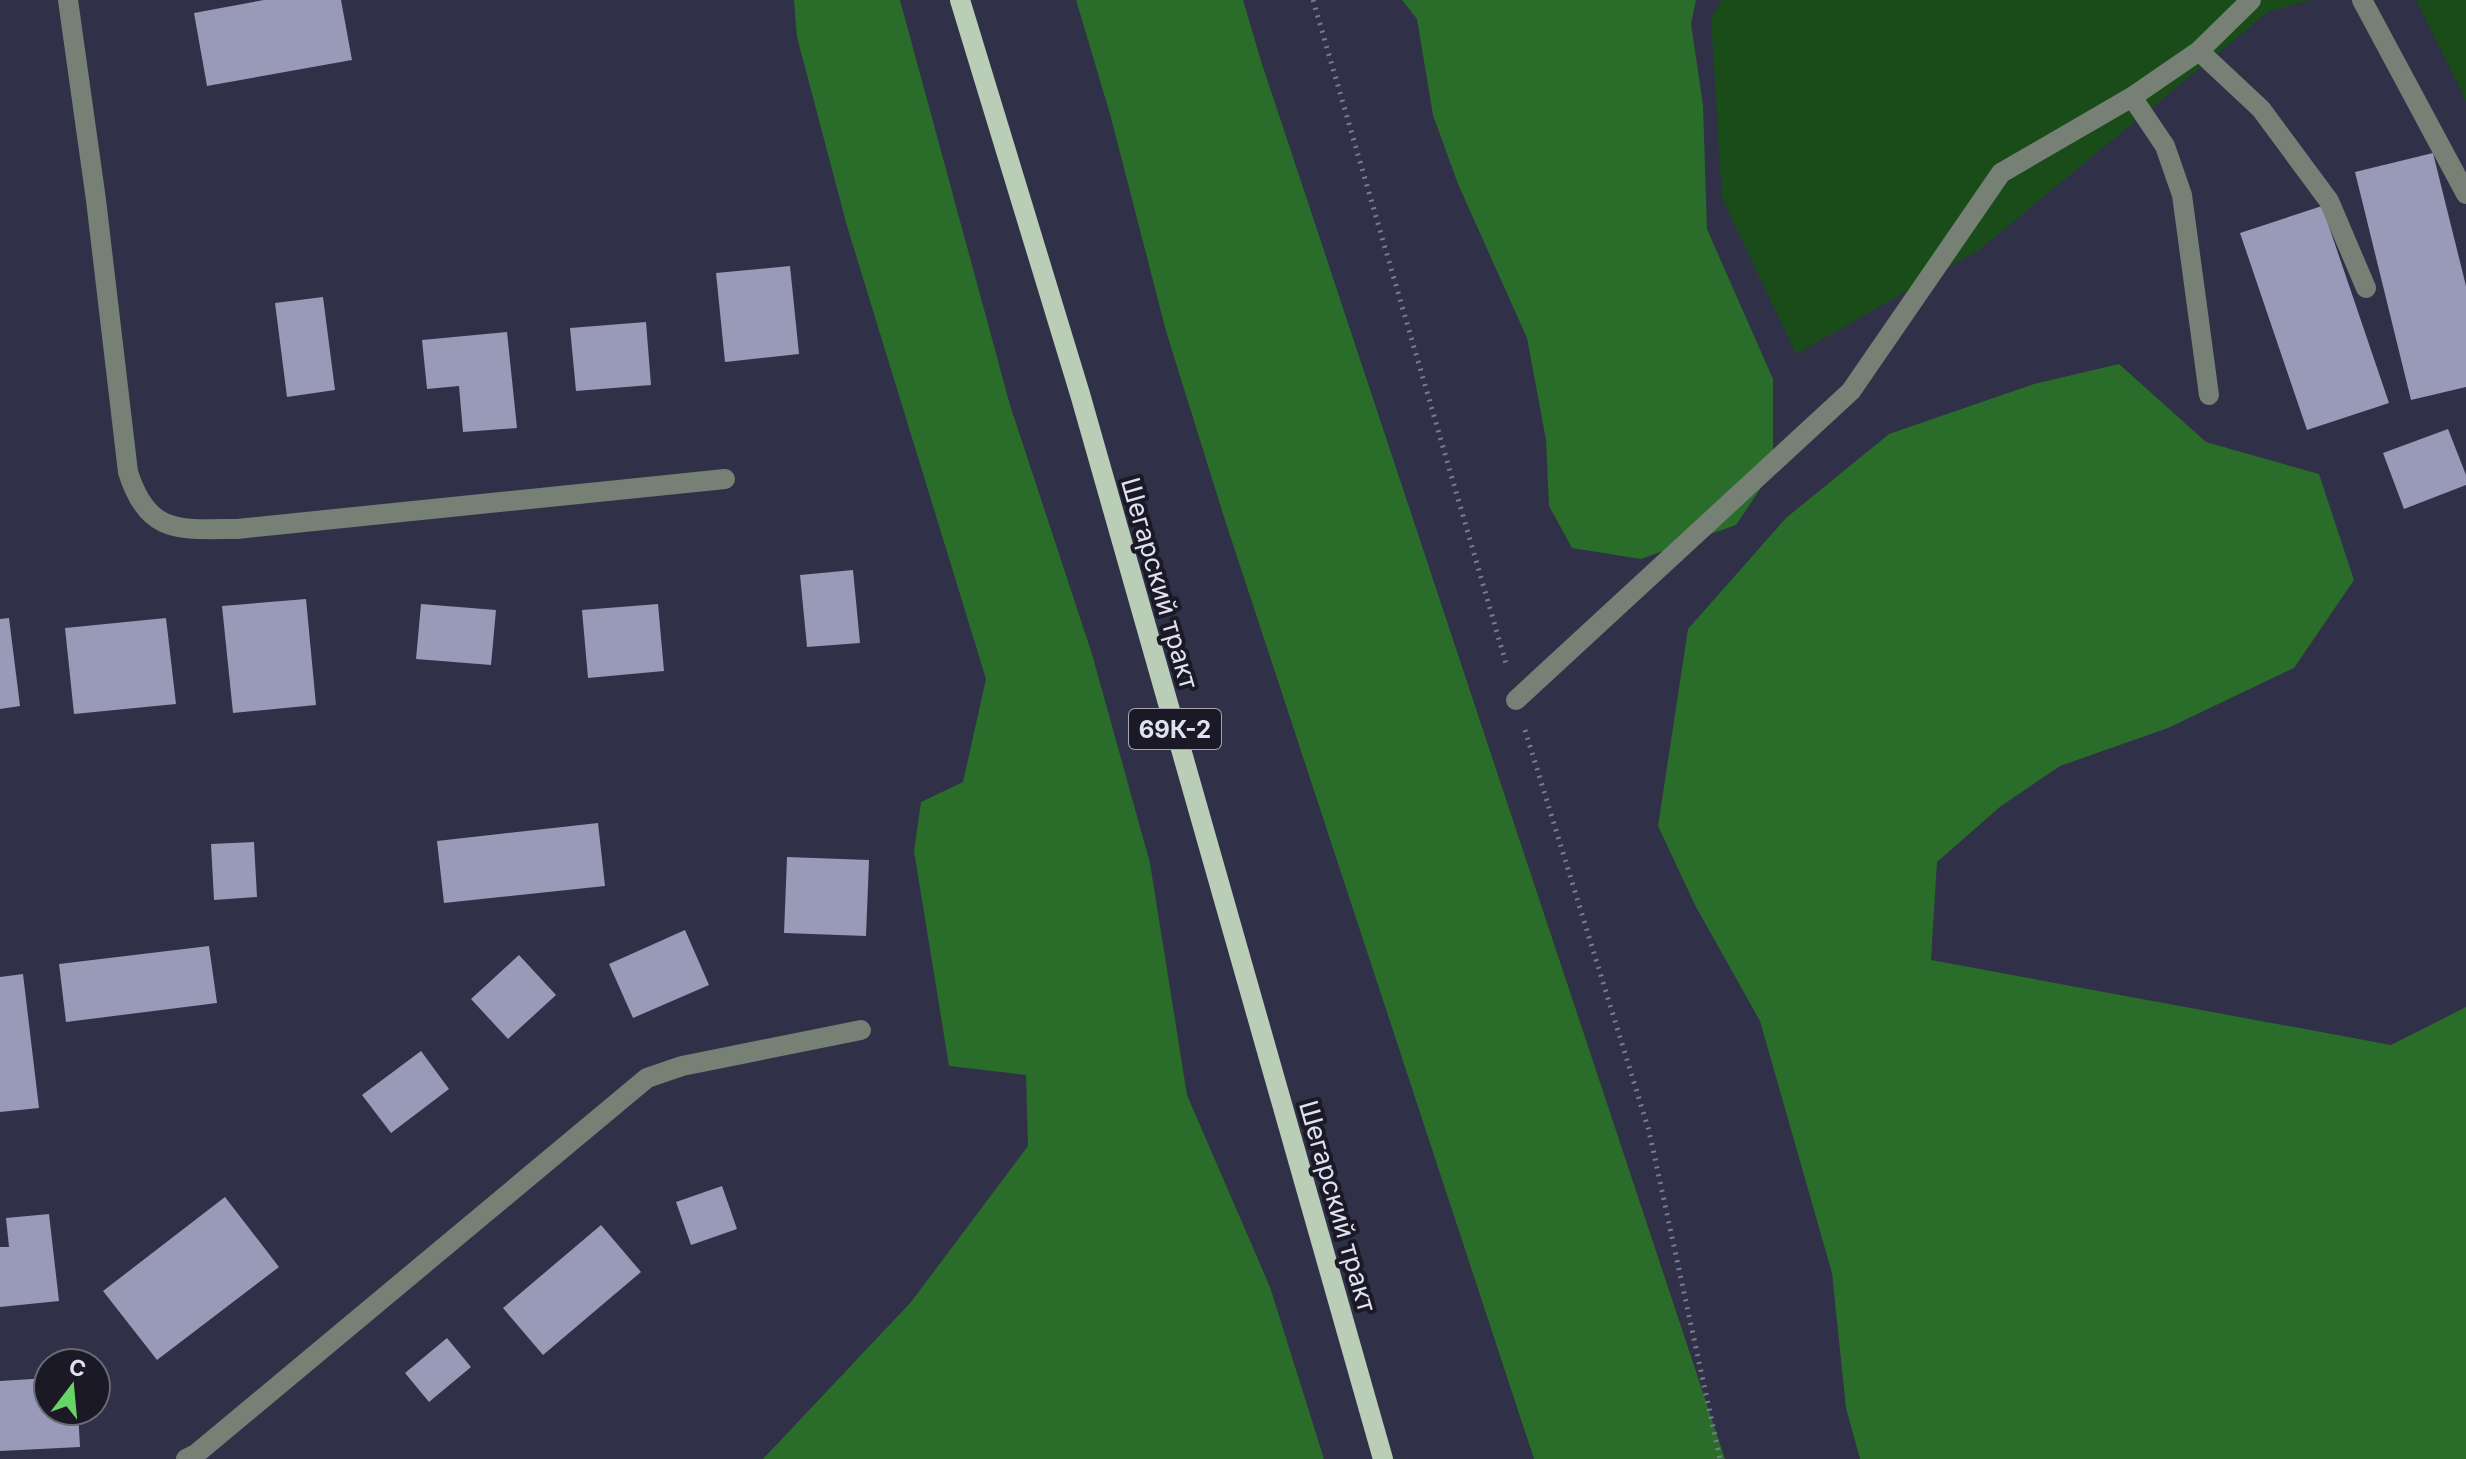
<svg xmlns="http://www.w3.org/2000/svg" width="2466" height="1459" viewBox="0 0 2466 1459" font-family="Inter,sans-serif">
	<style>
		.green { fill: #194c19 }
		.forest { fill: #2a6c29 }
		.building { fill: #9999b8 }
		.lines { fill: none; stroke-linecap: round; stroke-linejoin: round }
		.path { stroke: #7a7b90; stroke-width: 5; stroke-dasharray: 2 6; stroke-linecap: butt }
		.minor { stroke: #768075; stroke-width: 20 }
		.major { stroke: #b9cdb7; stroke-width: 20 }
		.labels { text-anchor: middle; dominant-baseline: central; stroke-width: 8; stroke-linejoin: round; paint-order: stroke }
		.shield { fill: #1a1925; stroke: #a5a5b4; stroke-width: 2 }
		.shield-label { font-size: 24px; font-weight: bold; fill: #e0e1f1 }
		.street-label { font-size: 26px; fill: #e0e1f1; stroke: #1a1925 }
	</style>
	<rect width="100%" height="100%" fill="#303049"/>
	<!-- green -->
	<path class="green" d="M1722 0H2310L2268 12 1979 250 1796 354 1722 198 1711 18Z
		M2416 0H2466V101Z"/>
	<!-- forest -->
	<path class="forest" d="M794 0H900L1010 405 1092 654 1150 863 1187 1095 1270 1287 1324 1459H763L911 1302 1028 1146 1026 1075 949 1066 914 851 921 802 963 782 986 679 847 226 797 37Z
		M1076 0H1243L1261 61 1725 1459H1534L1223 514 1166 331 1110 114Z
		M1402 0H1696L1691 24 1703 105 1707 229 1773 379V470L1736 525 1641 559 1572 548 1549 506 1546 440 1527 338 1458 184 1433 115 1417 19Z
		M2119 364 2206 442 2319 474 2354 580 2294 668 2168 728 2060 766 2001 806 1937 862 1931 960 2391 1045 2466 1007V1459H1860L1846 1408 1832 1273 1760 1021 1696 907 1658 826 1688 629 1786 518 1889 434 2034 384Z"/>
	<!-- building -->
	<path class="building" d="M264 0H341L352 60 207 86 194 13Z
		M2433 153 2466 286V387L2411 400 2355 172Z
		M2322 206 2389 403 2307 430 2240 233Z
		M790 266 799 354 725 362 716 273Z
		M323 297 335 390 287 397 275 303Z
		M646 322 651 385 576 391 570 328Z
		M507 332 517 428 463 432 459 386 427 389 422 340Z
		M2448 429 2466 475V485L2404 509 2383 453Z
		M853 570 860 643 807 647 800 575Z
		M306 599 316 705 233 713 222 606Z
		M421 604 496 610 491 665 416 659Z
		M658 604 664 671 588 678 582 610Z
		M9 618 20 706 0 709V619Z
		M166 618 176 704 74 714 65 628Z
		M598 823 605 886 444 903 437 841Z
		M254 842 257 897 214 900 211 844Z
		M787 857 869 860 866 936 784 933Z
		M685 930 709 985 633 1018 609 964Z
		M209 946 217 1003 66 1022 59 964Z
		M519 955 556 995 508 1039 471 999Z
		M23 974 39 1108 0 1112V977Z
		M421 1051 449 1089 391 1133 362 1095Z
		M722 1186 737 1229 691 1245 676 1202Z
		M225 1197 279 1267 157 1360 103 1291Z
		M49 1214 59 1301 0 1307V1247H9L6 1218Z
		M601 1225 641 1272 543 1355 503 1308Z
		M447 1338 471 1367 429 1402 405 1373Z
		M48 1378V1411H78L80 1447 0 1451V1381Z"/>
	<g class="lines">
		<!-- path -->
		<path class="path" d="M1313 0 1507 667
			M1525 730 1649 1131 1720 1459"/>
		<!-- minor -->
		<path class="minor" d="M68 0 96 200 128 472C148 536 180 529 237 529L725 479
			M2362 0 2466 194
			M2199 51 2261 109 2329 201 2366 288
			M2132 97 2165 146 2182 195 2209 395
			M1516 700 1851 391 2001 173 2132 97 2199 51 2251 0
			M186 1459 196 1454 647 1078 682 1066 861 1030"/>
		<!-- major -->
		<path class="major" d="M960 0 1080 394 1383 1459"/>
	</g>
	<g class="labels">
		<!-- shield labels -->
		<rect class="shield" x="1129" y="709" width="92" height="40" rx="6"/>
		<g class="shield-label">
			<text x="1175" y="729">69К-2</text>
		</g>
		<!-- street labels -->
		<g class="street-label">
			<text transform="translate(1160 583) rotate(74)">Шегарский тракт</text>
			<text transform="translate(1338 1206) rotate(74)">Шегарский тракт</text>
		</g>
	</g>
	<!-- north arrow -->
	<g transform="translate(72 1387) rotate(16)"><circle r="38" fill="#1a1925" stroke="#696977" stroke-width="2"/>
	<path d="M0-6L14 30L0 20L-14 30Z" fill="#68d465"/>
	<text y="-12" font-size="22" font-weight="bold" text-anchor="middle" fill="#e0e1f1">С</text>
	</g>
</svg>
